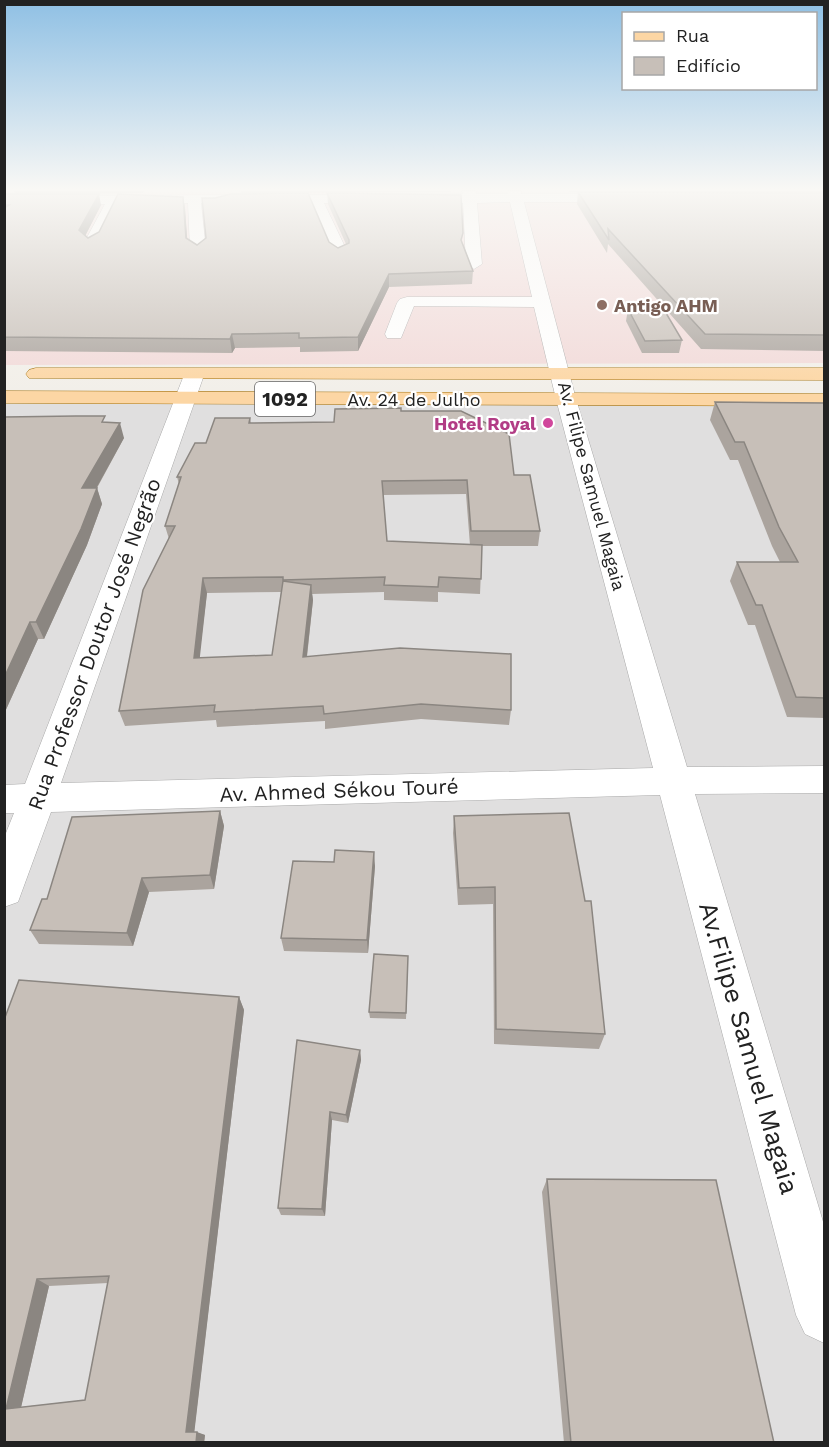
<svg xmlns="http://www.w3.org/2000/svg" width="829" height="1447" viewBox="0 0 829 1447" font-family="'Work Sans',sans-serif">
	<style>
		.residential { fill: #e0dfdf }
		.commercial { fill: #f2dad9 }
		.lines { fill: none; stroke-linecap: round; stroke-linejoin: round }
		.minor-casing { stroke: #a9a9a9; stroke-width: 1 }
		.major-casing { stroke: #a06b00; stroke-width: 1 }
		.minor { fill: #fff; fill-rule: evenodd }
		.major { fill: #fcd6a4; fill-rule: evenodd }
		.wall { fill: #aba49e; fill-rule: evenodd }
		.shaded-wall { fill: #8b8681 }
		.building { fill: #c7bfb8; stroke: #8b8681; stroke-width: 1.5; fill-rule: evenodd }
		.education-dot { fill: #8d6e63; stroke: #fff; stroke-width: 2 }
		.hotel-dot { fill: #d1479c; stroke: #fff; stroke-width: 2 }
		.labels { text-anchor: middle; dominant-baseline: central; stroke-width: 4.5; stroke-linejoin: round; paint-order: stroke }
		.far-education-label { font-size: 18px; font-weight: bold; fill: #785e54; stroke: #fff; text-anchor: start }
		.far-street-label { font-size: 18px; fill: #222; stroke: #fff }
		.far-hotel-label { font-size: 18px; font-weight: bold; fill: #b23c85; stroke: #fff; text-anchor: end }
		.shield { fill: #fff; stroke: #646464; stroke-width: 1.5 }
		.shield-label { font-size: 20px; font-weight: bold; fill: #222 }
		.street-label { font-size: 21px; fill: #222; stroke: #fff }
		.near-street-label { font-size: 26px; fill: #222; stroke: #fff }
	</style>
	<rect width="100%" height="100%" fill="#f2efe9"/>
	<!-- residential -->
	<path class="residential" d="M824 402V1442H5L4 404Z"/>
	<!-- commercial -->
	<path class="commercial" d="M4 191H824V363L5 365Z"/>
	<g class="lines">
		<!-- minor casing -->
		<g class="minor-casing">
			<path id="minor" d="M462 191H476V194H508L507 191H521V194H622L629 198 622 202H524L576 399 687 767 824 766V793L695 794 824 1225V1343L805 1334 796 1315 660 795 51 812 18 902 4 907V838L14 813H4V785L25 784 184 375 187 371H201L204 375 61 783 653 768 556 399 534 307 414 306 401 338H387L385 334 397 303 400 299 407 297H532L510 202 477 203 482 264 474 269 466 264 463 203H324L348 253 340 258 332 253 310 203H201L206 250 198 255 190 250 188 203 118 204 100 243 92 248 84 243 105 204H4V196L463 194Z"/>
		</g>
		<!-- major casing -->
		<g class="major-casing">
			<path id="major" d="M36 368H824V380L29 378 26 374 29 370Z
				M4 391 824 394V406L4 403Z"/>
		</g>
		<!-- minor -->
		<use href="#minor" class="minor"/>
		<!-- major -->
		<use href="#major" class="major"/>
	</g>
	<!-- wall -->
	<path class="wall" d="M14 191H145L143 193 15 194Z
		M241 191H451V192L241 193Z
		M569 191H825V351L701 349 608 244 607 253 577 204 578 192 824 193 569 192Z
		M327 193 463 244 473 271 472 284 389 287 358 351 300 352V347L235 348 232 353 4 351V194L101 205 85 236 88 238 183 197 185 208 187 239 197 245 329 242 338 248 346 244 328 204Z
		M628 309 682 340 679 353H642L626 321Z
		M715 402 825 403V718L787 717 755 625H748L730 581 737 562H780L772 546 738 460H730L710 420Z
		M401 411 514 475 540 531 538 546H482L480 594 438 592V602L384 600V592L312 594 313 600 307 657 511 710 509 725 421 719 325 729V721L217 727 216 720 125 726 119 711 169 539 165 526 179 484 177 477 206 443 250 418 251 423 334 422ZM466 494 470 545 387 541 383 495ZM281 592 272 655 199 658 207 593Z
		M4 417 107 422 124 438 97 488 102 504 87 545 44 639H38L4 714Z
		M220 811 224 826 214 889 149 892 133 946 39 944 30 930 47 899Z
		M454 816 605 1034 599 1049 494 1044 493 904 458 905 453 833Z
		M375 866 368 953 284 951 281 938Z
		M408 963 406 1019 370 1018 369 1012Z
		M239 997 244 1010 194 1432 205 1435 204 1443H4V1020ZM108 1283 85 1400 21 1407 49 1286Z
		M360 1050 361 1060 348 1123 332 1120 325 1216 281 1215 278 1208Z
		M547 1179 774 1443H564L542 1192Z"/>
	<!-- shaded-wall -->
	<path class="shaded-wall" d="M99 194 101 205 82 242 79 230Z
		M183 197 185 208 188 250 186 238Z
		M389 274V287L358 351V337Z
		M232 334 235 348 232 353 230 339Z
		M120 423 124 438 87 505 82 488Z
		M97 488 102 504 87 545 44 639 36 622Z
		M203 578 207 593 198 674 194 658Z
		M311 585 313 600 305 672 303 657Z
		M30 622 38 639 4 714V678Z
		M220 811 224 826 214 889 210 875Z
		M374 852 375 866 368 953 367 940Z
		M142 878 149 892 133 946 127 933Z
		M239 997 244 1010 194 1435 186 1432Z
		M360 1050 361 1060 348 1123 346 1115Z
		M330 1112 332 1120 325 1216 322 1209Z
		M37 1279 49 1286 20 1412 6 1409Z
		M197 1432 205 1435 204 1443H196Z"/>
	<!-- building -->
	<path class="building" d="M578 192 825 193V335L705 334 608 229 609 240Z
		M308 193 329 242 338 248 349 243V240L327 193 461 195 463 233 461 240 473 271 389 274 358 337 299 338V333L232 334 230 339 4 337V208L9 205H4V194H99L79 230 88 238 99 232 118 194 183 197 186 238 197 245 206 238 202 198H215L231 194Z
		M663 308 682 340 645 341 628 309Z
		M715 402 825 403V698L796 697 762 605H756L737 562H798L779 527 744 442H735Z
		M401 408V411H461L509 434 514 475H530L540 531H471L467 480 382 481 387 541 482 545 481 579 439 577 438 587 384 585 385 577 283 580V577L203 578 194 658 272 655 283 581 311 585 303 657 400 648 511 654V710L421 704 324 714 323 706 214 712 215 705 119 711 143 590 175 526H165L181 477H177L195 443H206L215 418H250L249 423 334 422 335 409Z
		M76 416H105L102 422 120 423 82 488H97L81 529 36 622H30L4 678V417Z
		M220 811 210 875 142 878 127 933 30 930 42 899H47L72 817Z
		M569 813 585 901H591L605 1034 496 1029 495 887 459 888 454 816Z
		M335 850 374 852 367 940 281 938 293 861 334 862Z
		M374 954 408 956 406 1013 369 1012Z
		M19 980 239 997 186 1432H197L196 1443H4V1020ZM109 1276 85 1400 6 1409 37 1279Z
		M297 1040 360 1050 346 1115 330 1112 322 1209 278 1208Z
		M547 1179 716 1180 774 1443H571Z"/>
	<!-- sky -->
	<linearGradient id="sky" x2="0" y2="1"><stop stop-color="#8fc0e4"/><stop offset="0.48" stop-color="#f9f8f5"/><stop offset="1" stop-color="#f9f8f5" stop-opacity="0"/></linearGradient>
	<rect width="829" height="394" fill="url(#sky)"/>
	<!-- markers -->
	<circle class="education-dot" cx="602" cy="305" r="6"/>
	<circle class="hotel-dot" cx="548" cy="423" r="6"/>
	<g class="labels">
		<!-- far-education labels -->
		<g class="far-education-label">
			<text x="614" y="305">Antigo AHM</text>
		</g>
		<!-- far-street labels -->
		<g class="far-street-label">
			<text x="414" y="399">Av. 24 de Julho</text>
			<text transform="translate(592 486) rotate(75)">Av. Filipe Samuel Magaia</text>
		</g>
		<!-- far-hotel labels -->
		<g class="far-hotel-label">
			<text x="536" y="423">Hotel Royal</text>
		</g>
		<!-- shield labels -->
		<rect class="shield" x="255" y="382" width="60" height="34" rx="4.5"/>
		<g class="shield-label">
			<text x="285" y="399">1092</text>
		</g>
		<!-- street labels -->
		<g class="street-label">
			<text transform="translate(94 644) rotate(-70)">Rua Professor Doutor José Negrão</text>
			<text transform="translate(339 790) rotate(-2)">Av. Ahmed Sékou Touré</text>
		</g>
		<!-- near-street labels -->
		<g class="near-street-label">
			<text transform="translate(749 1048) rotate(74)">Av.Filipe Samuel Magaia</text>
		</g>
	</g>
	<!-- border -->
	<rect width="829" height="1447" fill="none" stroke="#222222" stroke-width="12"/>
	<!-- legend -->
	<rect x="622" y="12" width="195" height="78" fill="#ffffff" stroke="#a7a7a7" stroke-width="1.5"/>
	<rect x="634" y="32" width="30" height="9" fill="#fcd6a4" stroke="#a7a7a7" stroke-width="1.5"/>
	<text x="676" y="42" font-size="18" fill="#222222">Rua</text>
	<rect x="634" y="57" width="30" height="18" fill="#c7bfb8" stroke="#a7a7a7" stroke-width="1.5"/>
	<text x="676" y="72" font-size="18" fill="#222222">Edifício</text>
</svg>
